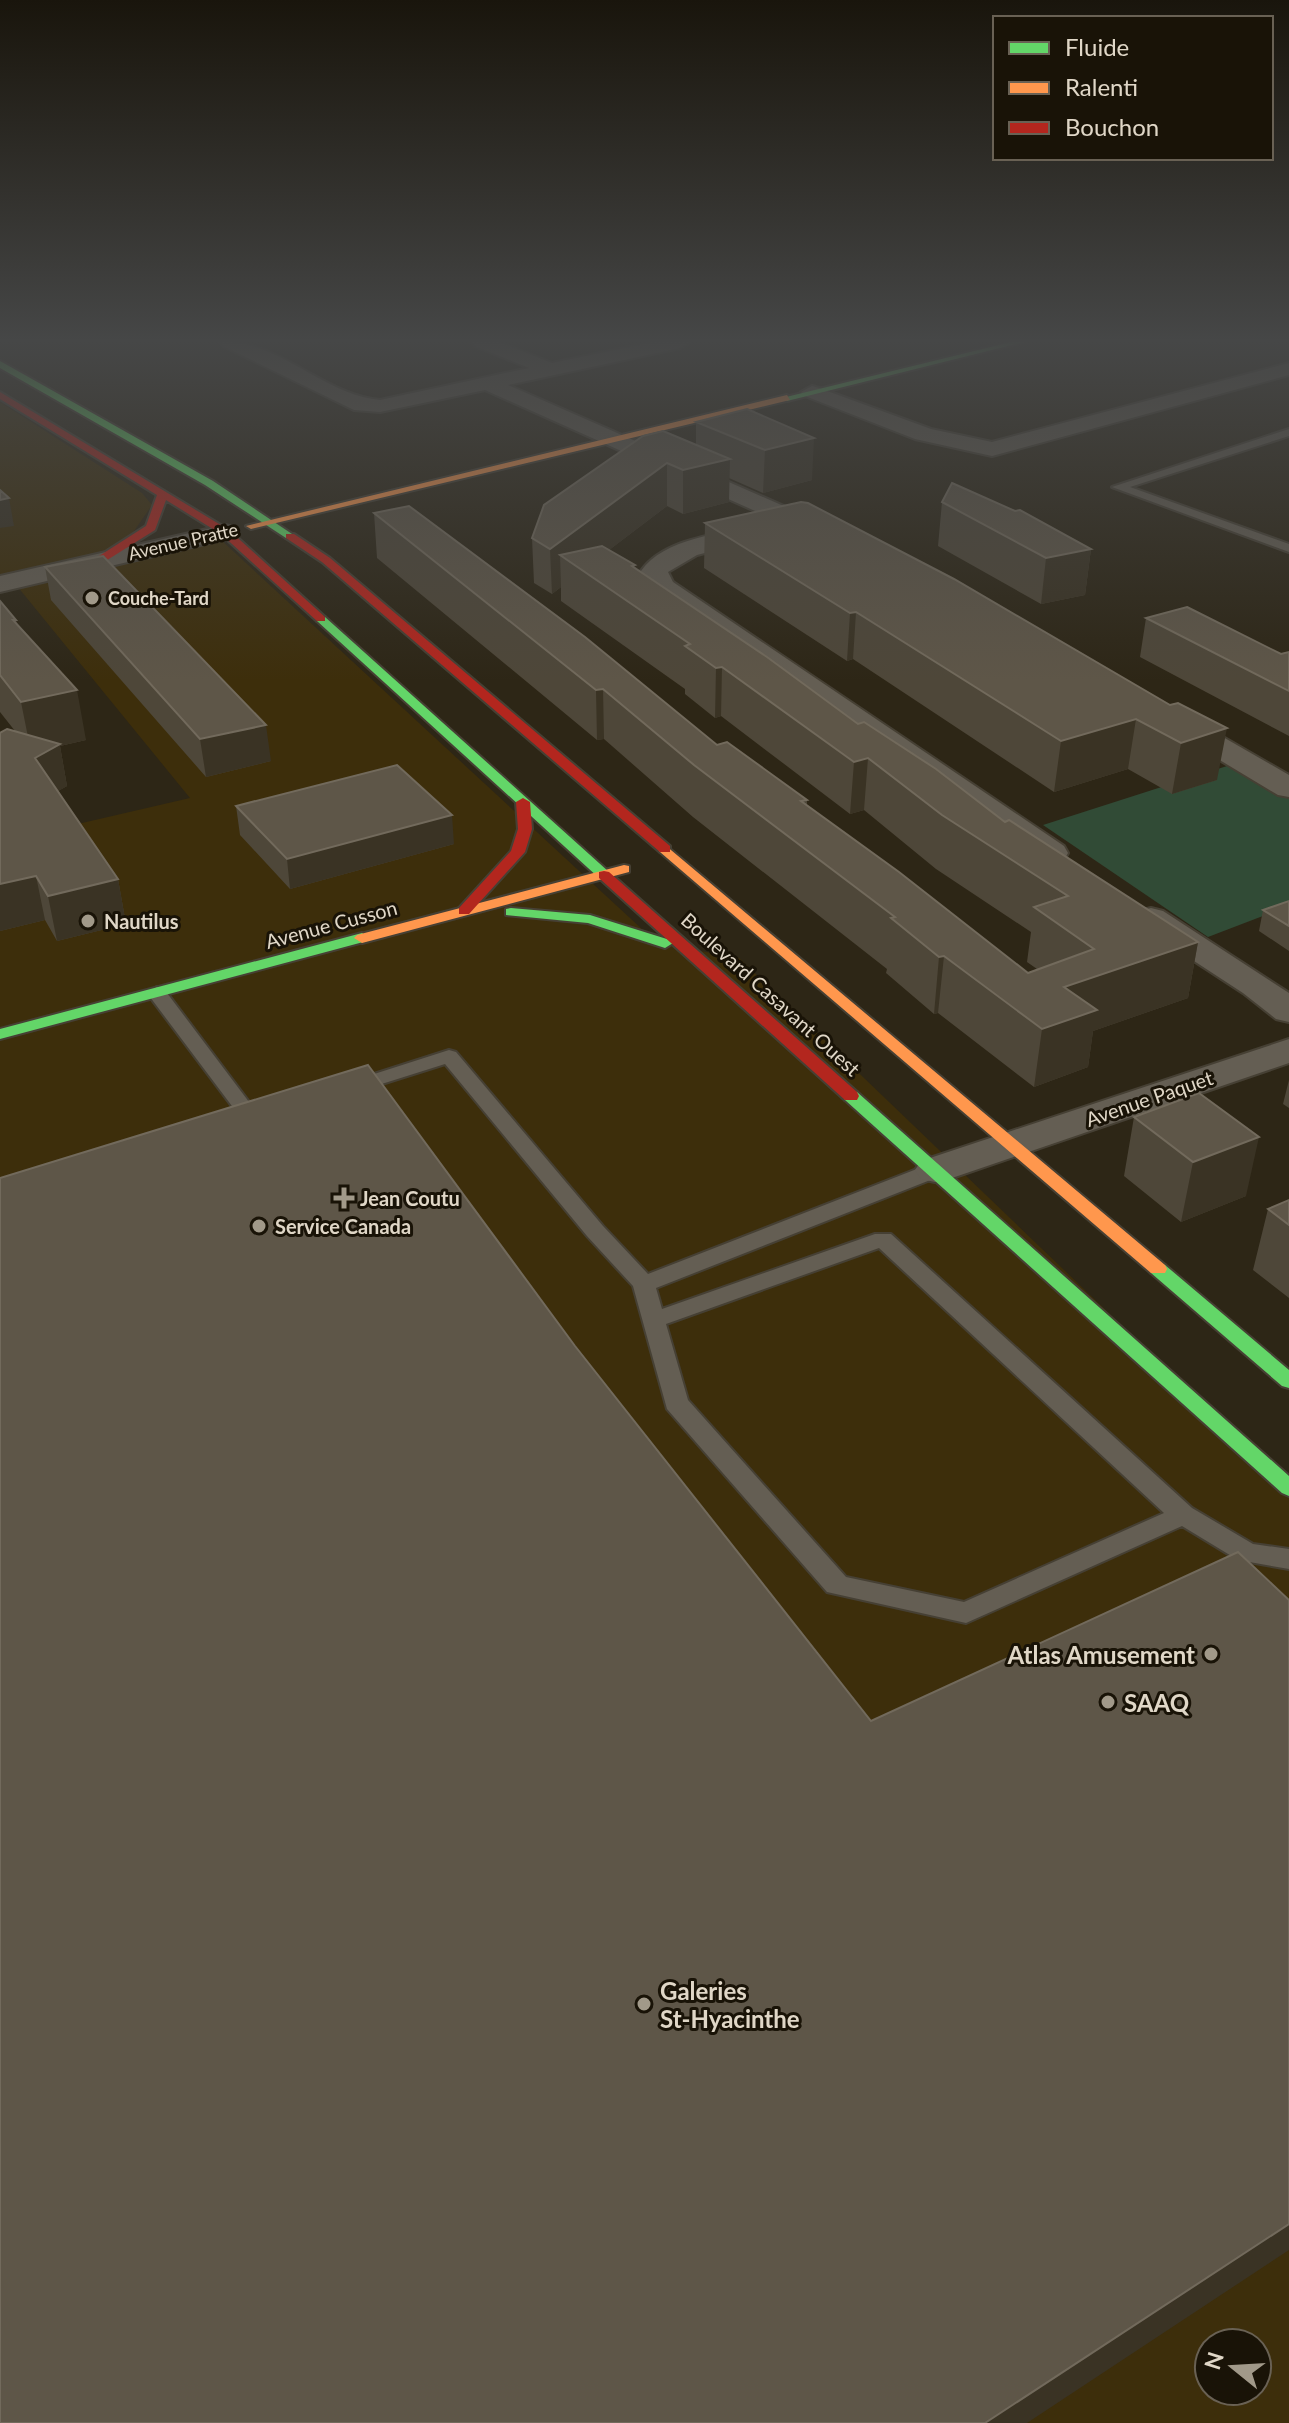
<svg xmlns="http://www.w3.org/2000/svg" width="1289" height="2423" viewBox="0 0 1289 2423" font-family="Lato,sans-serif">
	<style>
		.built { fill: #3d2e0b; fill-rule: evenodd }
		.green { fill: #314b36 }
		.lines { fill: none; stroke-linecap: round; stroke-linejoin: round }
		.lane-casing { stroke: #464034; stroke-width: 4 }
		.street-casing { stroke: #464034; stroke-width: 4 }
		.fast-casing { stroke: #464034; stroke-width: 4 }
		.slow-casing { stroke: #464034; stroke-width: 4 }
		.jam-casing { stroke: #464034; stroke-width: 4 }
		.lane { fill: #645e53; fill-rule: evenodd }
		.street { fill: #645e53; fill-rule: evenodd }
		.fast { fill: #63d668; fill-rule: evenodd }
		.slow { fill: #ff974d; fill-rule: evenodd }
		.jam { fill: #b3261e; fill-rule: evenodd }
		.wall { fill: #4e4739 }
		.shaded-wall { fill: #3a3324 }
		.building { fill: #5e5648; stroke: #726a5c; stroke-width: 2 }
		.poi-dot { fill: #a19989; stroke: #191307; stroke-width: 3 }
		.labels { text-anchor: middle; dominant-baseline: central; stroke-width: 6; stroke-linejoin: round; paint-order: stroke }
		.far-street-label { font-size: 18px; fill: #e0d7c7; stroke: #191307 }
		.far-poi-label { font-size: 18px; font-weight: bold; fill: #e0d7c7; stroke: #191307; text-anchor: start }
		.poi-label { font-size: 20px; font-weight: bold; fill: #e0d7c7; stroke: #191307; text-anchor: start }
		.street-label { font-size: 20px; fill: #e0d7c7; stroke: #191307 }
		.near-poi-label { font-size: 24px; font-weight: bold; fill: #e0d7c7; stroke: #191307; text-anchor: start }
	</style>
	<rect width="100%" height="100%" fill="#2d2616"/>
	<!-- built -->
	<path class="built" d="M0 402 142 493 152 505 132 534 90 560 0 581Z
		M220 539 657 943 739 958 1289 1486V2423H0V842L190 798 17 586ZM1209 2343H1257V2391H1209Z"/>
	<!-- green -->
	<path class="green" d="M1227 766 1289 799V906L1208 937 1043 825Z"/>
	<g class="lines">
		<!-- lane casing -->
		<g class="lane-casing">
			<path id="lane" d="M1289 429V436L1130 487 1289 544V552L1112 487Z
				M157 987 164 989 258 1114 261 1118 258 1122H244L147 993Z
				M449 1050 456 1052 603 1226 648 1274 927 1165H943L946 1170 943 1175 656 1288 662 1309 875 1234H891L1192 1508 1253 1544 1289 1549V1569L1238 1560 1182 1526 966 1623 827 1592 667 1409 633 1286 587 1236 445 1064 350 1094 340 1088 343 1084ZM879 1248 1164 1513 964 1602 846 1577 688 1400 666 1324Z"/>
		</g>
		<!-- street casing -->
		<g class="street-casing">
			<path id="street" d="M220 342C278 339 323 395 380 400L529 368 475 346 472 342H499L552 363 654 342H690L680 348 508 385 820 522 823 527 820 532H802L485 390 380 412 354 410 223 346Z
				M1289 363V375L992 456 915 439 805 396 801 392 812 386 819 388 931 429 992 442Z
				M225 525 234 527 237 532 234 537 0 592V576Z
				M757 525 766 527 769 532 766 537 697 555 668 572 673 582 1064 846 1068 853 1064 860 1052 863 1040 860 654 593 641 571C664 538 721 534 757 525Z
				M1173 711 1183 714 1289 775V797L1278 795 1163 726 1158 720 1163 714Z
				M1151 908 1163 911 1289 993V1022L1276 1019 1243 993 1139 925 1134 918 1139 911Z
				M1289 1039V1063L949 1179 935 1182 921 1179 915 1170 921 1161Z"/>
		</g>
		<!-- fast casing -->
		<g class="fast-casing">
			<path id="fast" d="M1011 342H1024L787 401 782 398Z
				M0 361 213 481 295 536 286 538 205 485 0 368Z
				M317 617H325L609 872V878H599L317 621Z
				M511 908 590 915 670 940 673 943 665 948 588 923 506 915V909Z
				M362 933 370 938 367 941 0 1039V1029Z
				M851 1091 857 1092 1289 1476V1496L1282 1493 845 1100 843 1096Z
				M1158 1263 1165 1265 1289 1370V1388L1282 1386 1151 1273 1149 1269 1151 1265Z"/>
		</g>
		<!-- slow casing -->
		<g class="slow-casing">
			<path id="slow" d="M787 395 790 400 251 529 246 526Z
				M665 845 1165 1265 1167 1269 1165 1273H1151L660 852 658 849Z
				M624 865 629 866V872L362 943 354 938 357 935Z"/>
		</g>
		<!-- jam casing -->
		<g class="jam-casing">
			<path id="jam" d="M0 392 229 530 325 617V621H317L221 534 166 500 155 530 104 562H96V558L146 526 157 495 0 399Z
				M286 534H294L330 558 670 846V852H660L322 562 286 538Z
				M523 798 530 802 532 829 525 852 469 914H459V908L511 851 518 829 516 802Z
				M604 871 609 872 857 1092 859 1096 857 1100H845L599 878V872Z"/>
		</g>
		<!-- lane -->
		<use href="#lane" class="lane"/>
		<!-- street -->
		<use href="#street" class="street"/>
		<!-- fast -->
		<use href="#fast" class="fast"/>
		<!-- slow -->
		<use href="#slow" class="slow"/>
		<!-- jam -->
		<use href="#jam" class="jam"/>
	</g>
	<!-- wall -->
	<path class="wall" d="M747 409 812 480 763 493 729 478V502L683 514 667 506 609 550 858 724 1005 822 1198 942 1188 998 1093 1031 1088 1067 1034 1087 938 1013 934 1014 886 973 887 969 693 817 604 739 597 740 377 558 374 513 717 745 807 800V806L1028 973 1037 969 1027 962 1031 932 936 869 864 810 850 814 721 716 715 718 685 694V689L561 601V587L552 594 534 583 532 538 696 445V422Z
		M942 502 1091 549 1085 595 1041 604 938 546Z
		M705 523 1170 705 1217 780 1172 794 1128 769 1054 792 853 659 847 661 704 568Z
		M45 567 271 761 206 777 51 600Z
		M0 601 16 620 17 624 86 740 60 746 67 786 58 791 118 879 126 924 57 941 45 920 0 931V733L15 731 0 712Z
		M1146 618 1281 654 1289 652V736L1140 657Z
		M236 806 454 844 290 889 240 835Z
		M1289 901V951L1259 931 1263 910Z
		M1289 1080V1108L1283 1104Z
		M1134 1117 1246 1196 1181 1222 1124 1176Z
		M1289 1200V1298L1253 1270 1268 1209Z"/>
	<!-- shaded-wall -->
	<path class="shaded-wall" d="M814 438 812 480 763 493 765 450Z
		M730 459 729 502 683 514V470Z
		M667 463V506L583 570 560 555 561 587 552 594 550 549Z
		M9 498 14 526 0 528V500Z
		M1091 549 1085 595 1041 604 1046 558Z
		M856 612 853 659 847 661 850 613Z
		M722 667 721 716 715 718 716 668Z
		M603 689 604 739 597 740 596 690Z
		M77 690 86 740 60 746 67 786 43 800 31 752 21 702Z
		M1136 719 1128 769 1054 792 1061 741Z
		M266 725 271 761 206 777 200 739Z
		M1227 728 1217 780 1172 794 1181 743Z
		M868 758 864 810 850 814 854 762Z
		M452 815 454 844 290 889 287 859Z
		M36 876 45 920 0 931V884Z
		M118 879 126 924 57 941 48 896Z
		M1198 942 1188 998 1093 1031 1088 1067 1034 1087 1042 1029 1064 987Z
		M944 956 938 1013 934 1014 939 957Z
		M1259 1137 1246 1196 1181 1222 1193 1162Z
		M1289 2224V2250L1027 2423H985Z"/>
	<!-- building -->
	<path class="building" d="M747 409 814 438 765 450 696 422Z
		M663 431 730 459 683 470 667 463 550 549 532 538 544 505 643 436Z
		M952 483 1015 511 1020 510 1091 549 1046 558 942 502Z
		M0 490 9 498 0 500Z
		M801 502 808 503 954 579 1170 705 1178 703 1227 728 1181 743 1136 719 1061 741 856 612 850 613 705 523Z
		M409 506 585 637 717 745 727 742 807 800 801 801 899 872 1028 973 1094 949 1034 907 1068 896 942 815 868 758 854 762 722 667 716 668 685 646 690 644 560 555 602 546 635 565 632 566 767 657 858 724 864 722 936 769 1005 822 1009 820 1198 942 1064 987 1097 1010 1042 1029 944 956 939 957 891 918 895 917 694 765 603 689 596 690 374 513Z
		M103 556 266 725 200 739 45 567Z
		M0 601 16 620H13L77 690 21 702 0 675Z
		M1187 607 1281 654 1289 652V691L1146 618Z
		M7 729 60 744 35 758 118 879 48 896 36 876 0 884V733Z
		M397 765 452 815 287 859 236 806Z
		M1289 901V926L1263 910Z
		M368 1065 575 1346 871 1721 1238 1552 1289 1600V2224L985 2423H0V1178Z
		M1199 1093 1259 1137 1193 1162 1134 1117Z
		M1289 1200V1225L1268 1209Z"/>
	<!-- sky -->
	<linearGradient id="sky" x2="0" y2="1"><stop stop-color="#19150c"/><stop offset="0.5" stop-color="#464747"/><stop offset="1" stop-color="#464747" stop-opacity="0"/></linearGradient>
	<rect width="1289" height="681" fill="url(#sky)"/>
	<!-- markers -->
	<g class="poi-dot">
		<circle cx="92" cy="598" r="8"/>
		<circle cx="88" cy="921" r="8"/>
		<path d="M340 1186h8v8h8v8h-8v8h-8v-8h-8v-8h8z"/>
		<circle cx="259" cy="1226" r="8"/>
		<circle cx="1211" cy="1654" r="8"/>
		<circle cx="1108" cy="1702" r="8"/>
		<circle cx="644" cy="2004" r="8"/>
	</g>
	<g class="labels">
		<!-- far-street labels -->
		<g class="far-street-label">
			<text transform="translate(183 541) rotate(-13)">Avenue Pratte</text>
		</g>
		<!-- far-poi labels -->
		<g class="far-poi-label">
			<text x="108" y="598">Couche-Tard</text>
		</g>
		<!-- poi labels -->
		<g class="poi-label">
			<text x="104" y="921">Nautilus</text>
			<text x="360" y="1198">Jean Coutu</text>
			<text x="275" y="1226">Service Canada</text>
		</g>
		<!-- street labels -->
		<g class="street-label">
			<text transform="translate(331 924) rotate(-15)">Avenue Cusson</text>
			<text transform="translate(771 994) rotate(42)">Boulevard Casavant Ouest</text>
			<text transform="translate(1149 1098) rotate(-19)">Avenue Paquet</text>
		</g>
		<!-- near-poi labels -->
		<g class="near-poi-label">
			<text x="1195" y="1654" text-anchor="end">Atlas Amusement</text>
			<text x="1124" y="1702">SAAQ</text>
			<text x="660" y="1990">Galeries<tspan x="660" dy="28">St-Hyacinthe</tspan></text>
		</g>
	</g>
	<!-- legend -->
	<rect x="993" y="16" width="280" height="144" fill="#191307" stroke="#696154" stroke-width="2"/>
	<rect x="1009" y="42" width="40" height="12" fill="#63d668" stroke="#696154" stroke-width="2"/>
	<text x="1065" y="56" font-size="24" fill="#e0d7c7">Fluide</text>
	<rect x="1009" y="82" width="40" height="12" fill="#ff974d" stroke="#696154" stroke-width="2"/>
	<text x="1065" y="96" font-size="24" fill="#e0d7c7">Ralenti</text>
	<rect x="1009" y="122" width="40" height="12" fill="#b3261e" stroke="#696154" stroke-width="2"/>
	<text x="1065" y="136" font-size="24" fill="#e0d7c7">Bouchon</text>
	<!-- north arrow -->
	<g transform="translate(1233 2367) rotate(288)"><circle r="38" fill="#191307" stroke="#696154" stroke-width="2"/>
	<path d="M0-6L14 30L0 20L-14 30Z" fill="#a19989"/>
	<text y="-12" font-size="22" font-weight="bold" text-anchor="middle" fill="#e0d7c7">N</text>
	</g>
</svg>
